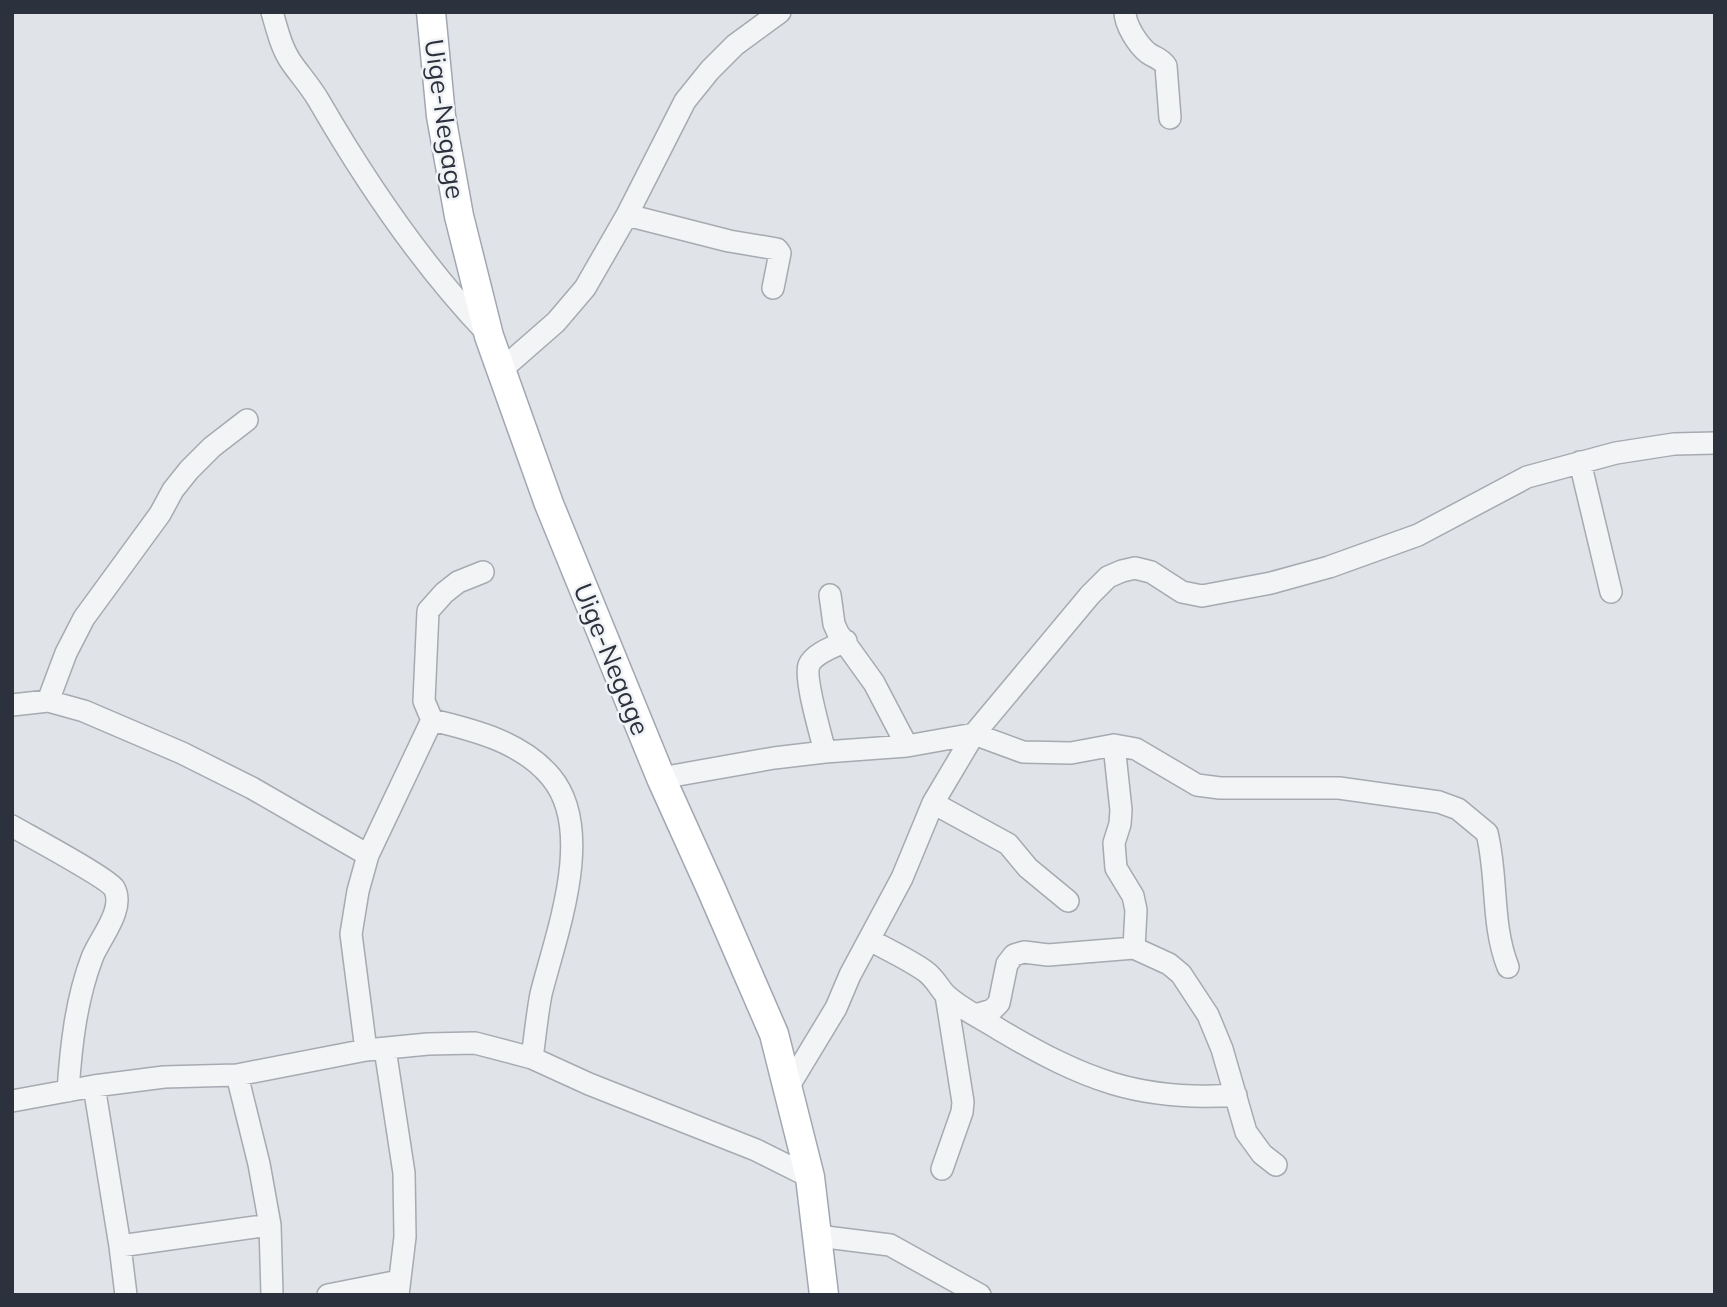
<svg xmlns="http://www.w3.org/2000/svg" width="1727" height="1307" viewBox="0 0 1727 1307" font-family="Mulish,sans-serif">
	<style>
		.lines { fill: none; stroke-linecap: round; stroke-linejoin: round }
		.minor-casing { stroke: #a6aab1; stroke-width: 24 }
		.major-casing { stroke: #a1a7b2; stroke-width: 31 }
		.minor { stroke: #f3f4f6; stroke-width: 21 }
		.major { stroke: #fff; stroke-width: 28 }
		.labels { text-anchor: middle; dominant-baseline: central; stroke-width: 5; stroke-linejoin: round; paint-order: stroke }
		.street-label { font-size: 26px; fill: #2b313d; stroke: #f0f2f5 }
	</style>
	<rect width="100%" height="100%" fill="#e0e3e8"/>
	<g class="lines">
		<!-- minor casing -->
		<g class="minor-casing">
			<path id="minor" d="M272 12C277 29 281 47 291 62 300 75 311 87 319 101 367 184 422 265 488 334
				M1125 12C1125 25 1138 45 1148 53 1155 58 1161 58 1166 66L1170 118
				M627 215 729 241 777 249 780 253 773 288
				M500 371 556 322 585 288 627 215 685 101 710 70 735 45 780 12
				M1580 462 1611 592
				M830 595 834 624 838 633 874 683 907 746
				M48 701 66 653 84 618 160 514 173 490 189 470 212 447 247 420
				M12 705 48 701 84 711 182 753 252 788 368 855
				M432 720C474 730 522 742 551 777 596 831 556 934 541 994 537 1015 535 1037 532 1058
				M1114 745 1121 810 1120 824 1114 843 1116 868 1133 896 1136 910 1134 948
				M825 752C821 735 804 679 809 665 814 653 834 647 846 641
				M661 778 774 758 825 752 907 746 974 734 1023 752 1071 753 1114 745 1136 749 1197 785 1220 788H1339L1439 802 1458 809 1487 833C1498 877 1491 924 1508 967
				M933 803 1008 844 1028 868 1068 901
				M12 826C29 836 106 877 114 888 126 909 99 939 92 958 76 1000 71 1046 68 1091
				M870 940C888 950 908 959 925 971 935 978 939 988 946 995 961 1009 983 1019 1000 1030 1083 1079 1139 1102 1236 1095
				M975 1015 992 1010 999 1003 1007 964 1014 955 1024 952 1048 955 1134 948 1169 964 1181 974 1208 1015 1222 1049 1246 1132 1262 1154 1276 1165
				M385 1049 404 1173 405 1237 398 1295
				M366 1050 351 934 358 891 368 855 432 720 424 701 428 611 444 593 458 582 483 572
				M237 1075 259 1164 270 1225 272 1295
				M94 1086 120 1246 126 1295
				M787 1089 836 1008 850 975 902 878 933 803 974 734 1090 595 1108 577 1122 571 1135 568 1151 572 1182 592 1202 596 1271 583 1329 567 1418 535 1527 477 1616 453 1674 444 1715 443
				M12 1101 94 1086 164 1077 237 1075 366 1050 428 1044 475 1043 532 1058 589 1084 756 1150 810 1177
				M942 1169 962 1112 963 1102 946 995
				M818 1236 890 1245 980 1295
				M120 1246 270 1225
				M328 1295 399 1281"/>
		</g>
		<!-- major casing -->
		<g class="major-casing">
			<path id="major" d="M431 12 441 116 459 216 489 336 549 504 661 778 712 891 774 1034 810 1177 824 1295"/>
		</g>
		<!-- minor -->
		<use href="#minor" class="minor"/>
		<!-- major -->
		<use href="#major" class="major"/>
	</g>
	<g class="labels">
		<!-- street labels -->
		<g class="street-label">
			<text transform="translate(445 119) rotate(82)">Uige-Negage</text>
			<text transform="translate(612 659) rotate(68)">Uige-Negage</text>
		</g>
	</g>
	<!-- border -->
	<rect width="1727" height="1307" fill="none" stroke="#2b313d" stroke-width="28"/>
</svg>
